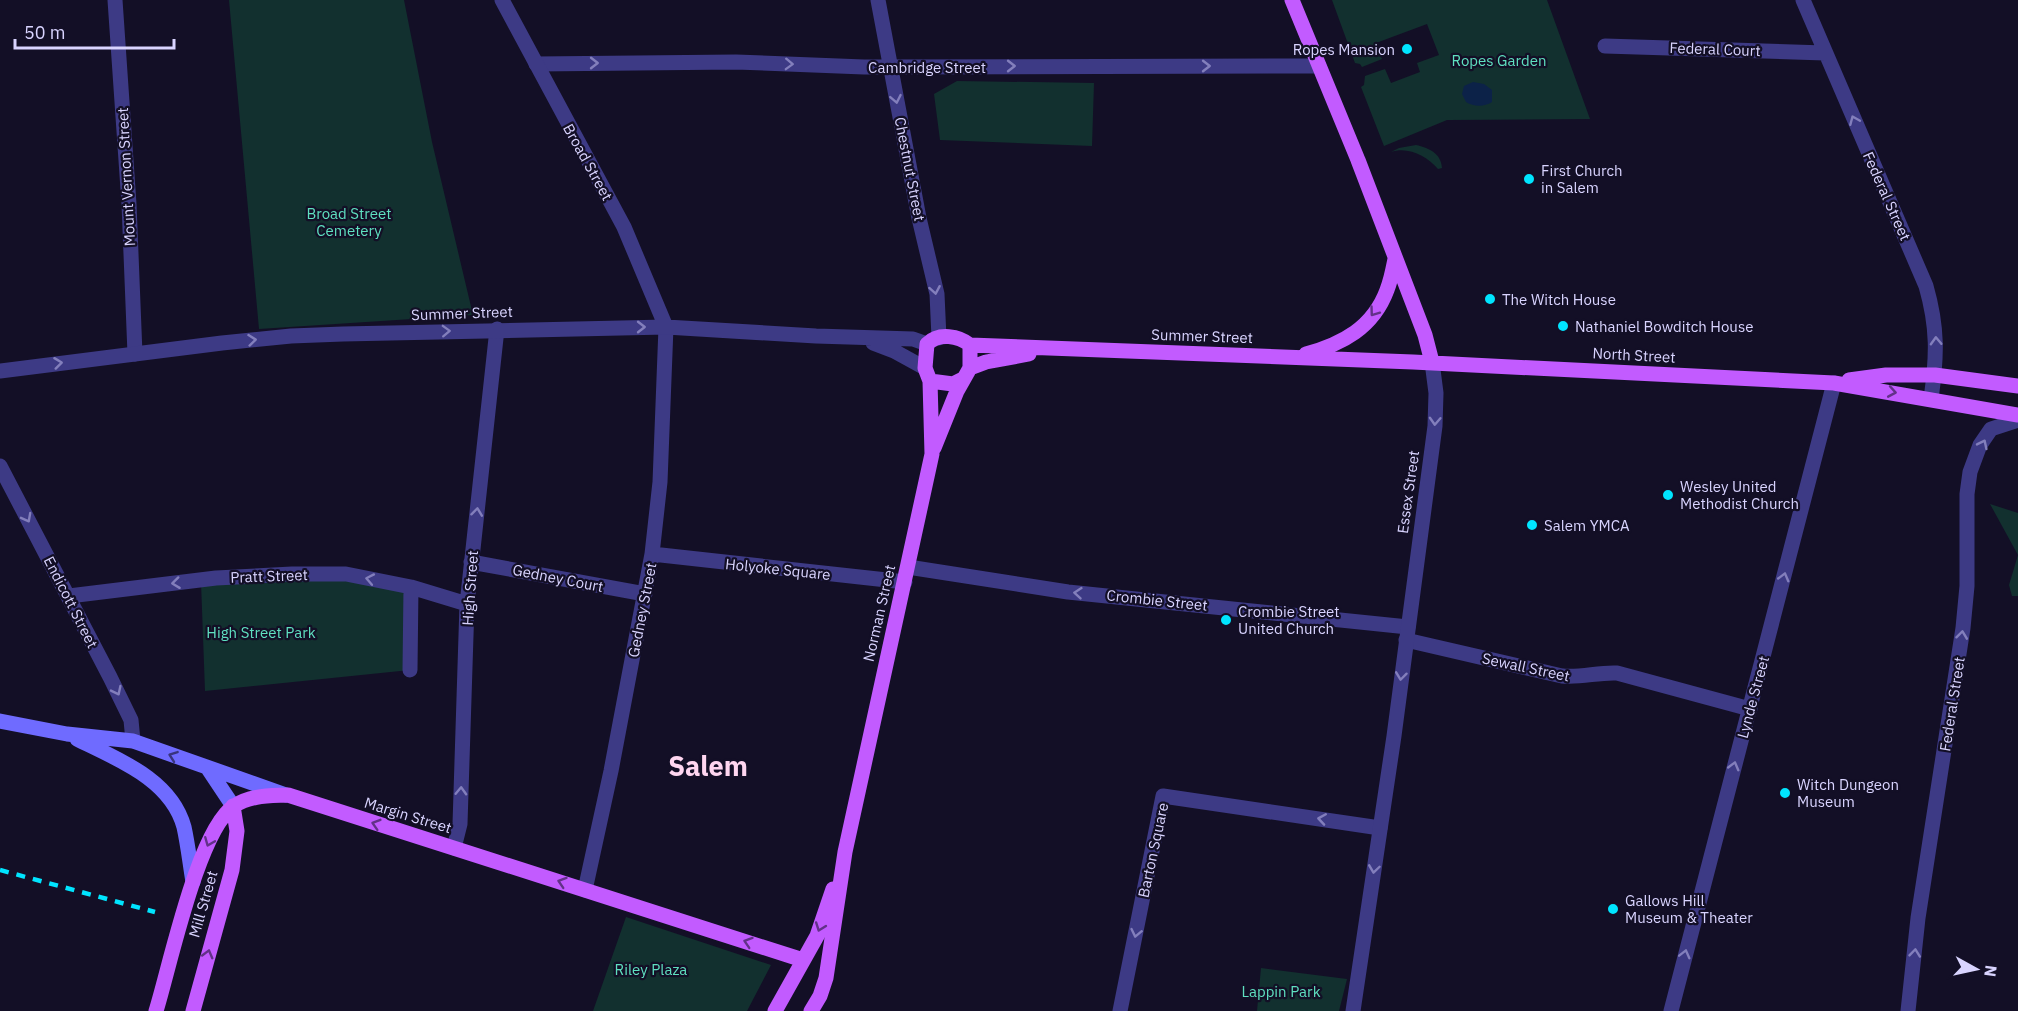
<svg xmlns="http://www.w3.org/2000/svg" width="2018" height="1011" viewBox="0 0 2018 1011" font-family="'IBM Plex Sans',sans-serif">
	<style>
		.green { fill: #12302f }
		.water { fill: #0c2248 }
		.lines { fill: none; stroke-linecap: round; stroke-linejoin: round }
		.minor { stroke: #3d3a85; stroke-width: 15 }
		.tertiary { stroke: #3d3a85; stroke-width: 15 }
		.secondary { stroke: #6f6bff; stroke-width: 15 }
		.primary { stroke: #c25bff; stroke-width: 15 }
		.rail { stroke: #00e5ff; stroke-width: 4.5; stroke-dasharray: 9 8; stroke-linecap: butt }
		.oneway { stroke: #837fbc }
		.oneway2 { stroke: #623188 }
		.oneway3 { stroke: #38347d }
		.poi-dot { fill: #00e5ff; stroke: #130f26; stroke-width: 2 }
		.labels { text-anchor: middle; dominant-baseline: central; stroke-width: 4.5; stroke-linejoin: round; paint-order: stroke }
		.poi-label { font-size: 15px; fill: #d9d4ff; stroke: #130f26; text-anchor: start }
		.street-label { font-size: 15px; fill: #d9d4ff; stroke: #130f26 }
		.park-label { font-size: 15px; fill: #5fe0c0; stroke: #130f26 }
		.town-label { font-size: 27px; font-weight: bold; fill: #ffd6f0; stroke: #130f26 }
	</style>
	<rect width="100%" height="100%" fill="#130f26"/>
	<!-- green -->
	<path class="green" d="M229 0H404L432 142 473 315 259 329Z
		M1332 0H1547L1590 119 1447 120 1384 146 1361 87 1364 85 1365 76 1385 69 1391 83 1420 72 1417 63 1439 55 1427 24 1376 43 1382 59 1362 67 1360 64 1355 63Z
		M957 81 1094 83 1092 146 940 140 934 94Z
		M1416 145C1429 148 1441 153 1442 168L1438 169C1427 156 1408 146 1391 152L1399 148Z
		M1990 504 2018 513V596H2012L2009 585 2018 555Z
		M346 574 411 587 410 670 205 691 201 582Z
		M626 917 771 965 747 1011H593Z
		M1261 968 1347 979 1339 1011H1257Z"/>
	<!-- water -->
	<path class="water" d="M1473 82 1484 84 1492 90V102C1484 107 1474 107 1466 102L1462 94 1464 86Z"/>
	<g class="lines">
		<!-- minor -->
		<path class="minor" d="M115 0 129 204 135 354
			M878 0 919 218 937 294 939 338
			M1803 0 1926 286C1938 328 1937 356 1931 399
			M1605 46 1825 53
			M536 64 736 62 864 67 1319 66
			M0 466 110 677 131 720 133 741
			M652 554 905 582
			M471 562 645 594
			M908 567 1068 592 1408 627
			M69 596 216 578 292 574H346L411 587 467 604
			M1406 640 1562 676C1581 678 1598 672 1617 673L1750 709
			M410 670 411 587
			M454 848 460 824 467 604 497 329
			M585 890 611 771 652 554 660 482 666 327
			M1120 1011 1163 796 1380 828
			M1671 1011 1834 383"/>
		<!-- tertiary -->
		<path class="tertiary" d="M502 0 624 227 666 327
			M873 343 894 351 925 368
			M0 371 222 343 291 336 343 334 666 327 816 336 913 339 927 344
			M1353 1011 1394 736 1435 426 1436 393 1432 362
			M1908 1011 1918 918 1963 628 1967 586V494L1970 472 1980 445 1991 429 2018 420"/>
		<!-- secondary -->
		<path class="secondary" d="M0 721 67 734 133 741 286 795
			M77 739C117 759 171 779 184 827 188 845 190 864 193 882
			M207 767 233 806"/>
		<!-- primary -->
		<path class="primary" d="M1292 0 1358 160 1425 335 1432 362
			M970 345 1413 362 1834 383 2018 415
			M1306 354C1342 344 1373 328 1387 290 1391 280 1393 269 1395 259
			M970 368 986 362 1029 354
			M1849 380 1886 375H1935L2018 386
			M930 381 953 384 963 379
			M934 448 957 391 970 368V345
			M156 1011C170 966 198 830 234 806 251 795 269 796 288 795L803 960
			M193 1011 232 870 237 831 233 806
			M775 1011 817 936 833 889
			M811 1011 820 996 826 978 845 852 932 454 930 381 925 368 927 344C939 332 959 336 970 345"/>
		<!-- rail -->
		<path class="rail" d="M0 870 155 912"/>
	</g>
	<!-- one-way arrows -->
	<defs><path id="oneway-chevron" d="M-2-3.5L2.5 0L-2 3.5" fill="none" stroke-width="1.6" stroke-linecap="round" stroke-linejoin="round" transform="scale(1.5)"/></defs>
	<g class="oneway">
		<use href="#oneway-chevron" transform="translate(594 63)"/>
		<use href="#oneway-chevron" transform="translate(789 64) rotate(2)"/>
		<use href="#oneway-chevron" transform="translate(1011 66)"/>
		<use href="#oneway-chevron" transform="translate(1206 66)"/>
		<use href="#oneway-chevron" transform="translate(896 99) rotate(79)"/>
		<use href="#oneway-chevron" transform="translate(1854 120) rotate(-113)"/>
		<use href="#oneway-chevron" transform="translate(935 290) rotate(80)"/>
		<use href="#oneway-chevron" transform="translate(641 327)"/>
		<use href="#oneway-chevron" transform="translate(446 331) rotate(-2)"/>
		<use href="#oneway-chevron" transform="translate(252 340) rotate(-6)"/>
		<use href="#oneway-chevron" transform="translate(1936 341) rotate(-92)"/>
		<use href="#oneway-chevron" transform="translate(58 363) rotate(-7)"/>
		<use href="#oneway-chevron" transform="translate(1435 421) rotate(93)"/>
		<use href="#oneway-chevron" transform="translate(1983 444) rotate(-64)"/>
		<use href="#oneway-chevron" transform="translate(477 512) rotate(-83)"/>
		<use href="#oneway-chevron" transform="translate(27 518) rotate(62)"/>
		<use href="#oneway-chevron" transform="translate(1784 577) rotate(-75)"/>
		<use href="#oneway-chevron" transform="translate(370 579) rotate(-169)"/>
		<use href="#oneway-chevron" transform="translate(176 583) rotate(173)"/>
		<use href="#oneway-chevron" transform="translate(1078 593) rotate(-175)"/>
		<use href="#oneway-chevron" transform="translate(1962 635) rotate(-83)"/>
		<use href="#oneway-chevron" transform="translate(1401 676) rotate(97)"/>
		<use href="#oneway-chevron" transform="translate(117 691) rotate(64)"/>
		<use href="#oneway-chevron" transform="translate(1734 766) rotate(-75)"/>
		<use href="#oneway-chevron" transform="translate(461 791) rotate(-88)"/>
		<use href="#oneway-chevron" transform="translate(1322 819) rotate(-171)"/>
		<use href="#oneway-chevron" transform="translate(1374 869) rotate(98)"/>
		<use href="#oneway-chevron" transform="translate(1136 933) rotate(102)"/>
		<use href="#oneway-chevron" transform="translate(1915 953) rotate(-84)"/>
		<use href="#oneway-chevron" transform="translate(1685 954) rotate(-76)"/>
	</g>
	<g class="oneway2">
		<use href="#oneway-chevron" transform="translate(1374 312) rotate(126)"/>
		<use href="#oneway-chevron" transform="translate(1892 392) rotate(10)"/>
		<use href="#oneway-chevron" transform="translate(376 824) rotate(-163)"/>
		<use href="#oneway-chevron" transform="translate(209 842) rotate(112)"/>
		<use href="#oneway-chevron" transform="translate(562 882) rotate(-162)"/>
		<use href="#oneway-chevron" transform="translate(820 927) rotate(110)"/>
		<use href="#oneway-chevron" transform="translate(748 942) rotate(-162)"/>
		<use href="#oneway-chevron" transform="translate(208 954) rotate(-75)"/>
	</g>
	<use class="oneway3" href="#oneway-chevron" transform="translate(173 756) rotate(-160)"/>
	<!-- markers -->
	<g class="poi-dot">
		<circle cx="1407" cy="49" r="6"/>
		<circle cx="1529" cy="179" r="6"/>
		<circle cx="1490" cy="299" r="6"/>
		<circle cx="1563" cy="326" r="6"/>
		<circle cx="1668" cy="495" r="6"/>
		<circle cx="1532" cy="525" r="6"/>
		<circle cx="1226" cy="620" r="6"/>
		<circle cx="1785" cy="793" r="6"/>
		<circle cx="1613" cy="909" r="6"/>
	</g>
	<g class="labels">
		<!-- poi labels -->
		<g class="poi-label">
			<text x="1395" y="49" text-anchor="end">Ropes Mansion</text>
			<text x="1541" y="170">First Church<tspan x="1541" dy="17">in Salem</tspan></text>
			<text x="1502" y="299">The Witch House</text>
			<text x="1575" y="326">Nathaniel Bowditch House</text>
			<text x="1680" y="486">Wesley United<tspan x="1680" dy="17">Methodist Church</tspan></text>
			<text x="1544" y="525">Salem YMCA</text>
			<text x="1238" y="611">Crombie Street<tspan x="1238" dy="17">United Church</tspan></text>
			<text x="1797" y="784">Witch Dungeon<tspan x="1797" dy="17">Museum</tspan></text>
			<text x="1625" y="900">Gallows Hill<tspan x="1625" dy="17">Museum &amp; Theater</tspan></text>
		</g>
		<!-- street labels -->
		<g class="street-label">
			<text transform="translate(1715 49) rotate(2)">Federal Court</text>
			<text x="927" y="67">Cambridge Street</text>
			<text transform="translate(588 162) rotate(61)">Broad Street</text>
			<text transform="translate(910 169) rotate(79)">Chestnut Street</text>
			<text transform="translate(126 177) rotate(-93)">Mount Vernon Street</text>
			<text transform="translate(1887 196) rotate(66)">Federal Street</text>
			<text transform="translate(462 313) rotate(-2)">Summer Street</text>
			<text transform="translate(1202 336) rotate(2)">Summer Street</text>
			<text transform="translate(1634 355) rotate(3)">North Street</text>
			<text transform="translate(1408 492) rotate(-82)">Essex Street</text>
			<text transform="translate(778 569) rotate(6)">Holyoke Square</text>
			<text transform="translate(269 576) rotate(-2)">Pratt Street</text>
			<text transform="translate(558 578) rotate(11)">Gedney Court</text>
			<text transform="translate(470 588) rotate(-86)">High Street</text>
			<text transform="translate(1157 600) rotate(6)">Crombie Street</text>
			<text transform="translate(71 602) rotate(63)">Endicott Street</text>
			<text transform="translate(642 610) rotate(-79)">Gedney Street</text>
			<text transform="translate(879 613) rotate(-77)">Norman Street</text>
			<text transform="translate(1526 667) rotate(12)">Sewall Street</text>
			<text transform="translate(1753 697) rotate(-75)">Lynde Street</text>
			<text transform="translate(1952 704) rotate(-81)">Federal Street</text>
			<text transform="translate(408 815) rotate(17)">Margin Street</text>
			<text transform="translate(1153 850) rotate(-78)">Barton Square</text>
			<text transform="translate(203 904) rotate(-74)">Mill Street</text>
		</g>
		<!-- park labels -->
		<g class="park-label">
			<text x="1499" y="60">Ropes Garden</text>
			<text x="349" y="213">Broad Street<tspan x="349" dy="17">Cemetery</tspan></text>
			<text x="261" y="632">High Street Park</text>
			<text x="651" y="969">Riley Plaza</text>
			<text x="1281" y="991">Lappin Park</text>
		</g>
		<!-- town labels -->
		<g class="town-label">
			<text x="708" y="765">Salem</text>
		</g>
	</g>
	<!-- north arrow -->
	<g transform="translate(1976 969) rotate(98)" stroke="#130f26" stroke-width="4.5" paint-order="stroke">
	<path d="M0-4.5L10 22L0 15L-10 22Z" fill="#d9d4ff"/>
	<text y="-9" font-size="16" font-weight="bold" text-anchor="middle" fill="#d9d4ff">N</text>
	</g>
	<!-- scale -->
	<path d="M15 39v9h159v-9" fill="none" stroke="#d9d4ff" stroke-width="3"/>
	<text x="24" y="39" font-size="18" fill="#d9d4ff" stroke="#130f26" stroke-width="4.5" paint-order="stroke">50 m</text>
</svg>
